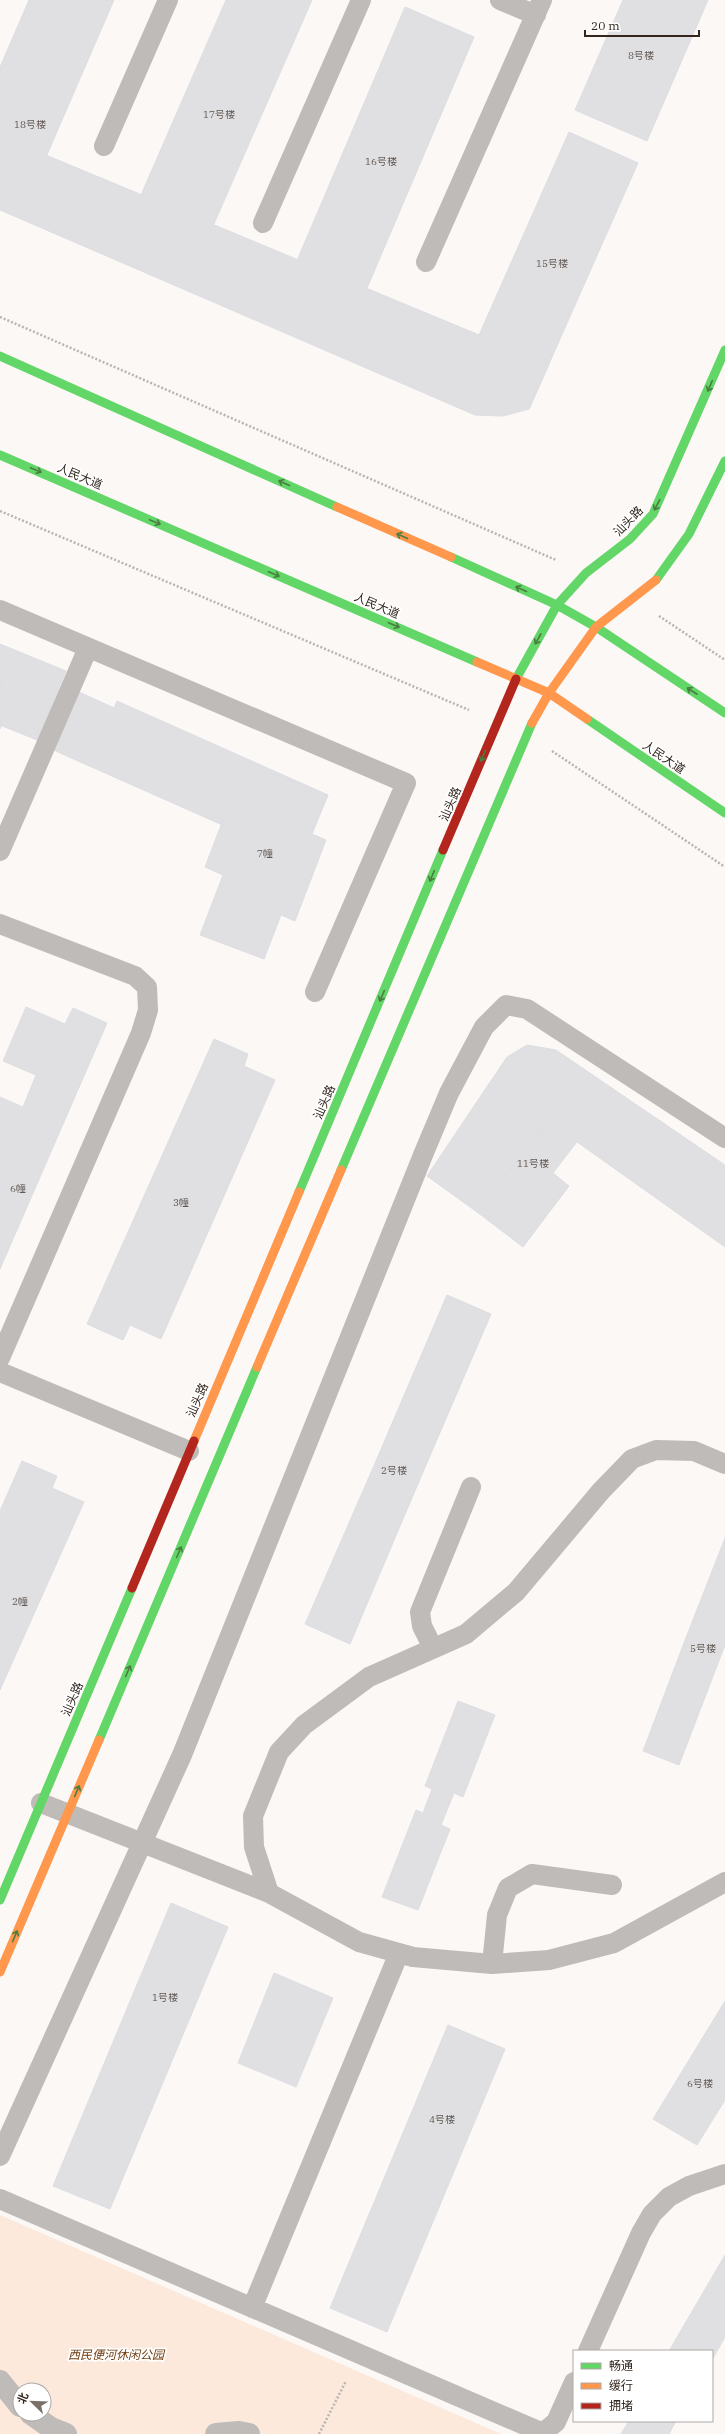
<svg xmlns="http://www.w3.org/2000/svg" width="725" height="2434" viewBox="0 0 725 2434" font-family="'IBM Plex Serif','Noto Sans SC',serif">
	<style>
		.green { fill: #fce9db; fill-rule: evenodd }
		.building { fill: #e0e0e3; stroke: #dddee3 }
		.lines { fill: none; stroke-linecap: round; stroke-linejoin: round }
		.path { stroke: #b8b4b1; stroke-width: 2.5; stroke-dasharray: 2 2; stroke-linecap: butt }
		.lane { stroke: #bfbbb8; stroke-width: 20 }
		.street { stroke: #bfbbb8; stroke-width: 22 }
		.fast { stroke: #63d668; stroke-width: 9 }
		.slow { stroke: #ff974d; stroke-width: 9 }
		.jam { stroke: #b3261e; stroke-width: 9 }
		.oneway { stroke: #4a7e42 }
		.labels { text-anchor: middle; dominant-baseline: central; stroke-width: 3.5; stroke-linejoin: round; paint-order: stroke }
		.number-label { font-size: 10px; fill: #615853 }
		.street-label { font-size: 12px; fill: #32261d; stroke: #fff }
		.park-label { font-size: 12px; font-style: italic; fill: #713d10; stroke: #fff }
	</style>
	<rect width="100%" height="100%" fill="#fbf8f6"/>
	<!-- green -->
	<path class="green" d="M0 2215 501 2434H0ZM20 2390H44V2414H20Z"/>
	<!-- building -->
	<path class="building" d="M29 0H114L30 194 0 181V67Z
		M226 0H312L199 258 127 227Z
		M623 0H708L647 141 575 110Z
		M405 7 474 37 356 314 287 284Z
		M569 132 638 163 529 409 460 378Z
		M0 136 549 364 529 409 503 416 475 415 0 210Z
		M0 644 66 671 37 740 0 725Z
		M0 665 7 668 0 688Z
		M77 691 114 708 117 701 328 795 299 859 51 749Z
		M0 711 6 713 0 729Z
		M266 771 328 795 312 834 326 840 295 921 281 915 264 959 200 935 223 875 205 867 223 820 244 829Z
		M26 1007 65 1024 73 1008 107 1023 0 1269V1097L23 1107 36 1075 3 1061Z
		M214 1039 248 1054 244 1066 275 1080 161 1339 130 1325 123 1340 87 1324Z
		M527 1045 556 1050 725 1165V1247L549 1122 477 1212 427 1176 507 1057Z
		M576 1082 606 1104 553 1173 569 1186 523 1247 477 1212 511 1167 501 1159 528 1124 538 1132 549 1122Z
		M447 1295 491 1314 423 1472 379 1454Z
		M379 1454 423 1472 350 1644 305 1624Z
		M22 1461 57 1476 52 1488 84 1502 0 1690V1511Z
		M725 1538V1646L723 1650 687 1635Z
		M687 1635 723 1650 679 1765 643 1751Z
		M458 1701 495 1715 463 1797 454 1793 441 1825 450 1829 418 1910 382 1897 416 1810 423 1813 432 1789 425 1786Z
		M171 1903 228 1927 110 2209 53 2186Z
		M274 1973 333 1998 296 2087 238 2063Z
		M725 2001V2100L697 2145 653 2119Z
		M448 2025 505 2049 387 2332 330 2308Z
		M725 2255V2337L712 2360V2351H669Z
		M629 2421H676L669 2434H621Z"/>
	<g class="lines">
		<!-- path -->
		<path class="path" d="M0 317 556 560
			M0 511 469 710
			M659 616 725 660
			M552 751 725 867
			M319 2434 346 2381"/>
		<!-- lane -->
		<path class="lane" d="M500 0 536 15
			M104 146 168 0
			M263 223 361 0
			M426 262 542 0
			M0 610 406 783 315 992
			M0 851 88 648
			M0 924 135 976 147 987 148 1010 141 1033 0 1358
			M0 1372 189 1451
			M433 1648 422 1626 420 1612 471 1487
			M41 1803 269 1893 359 1942 413 1957 492 1964 549 1960 614 1943 725 1882
			M269 1893 254 1847 253 1816 279 1752 304 1725 369 1677 466 1634 516 1592 601 1491 632 1459 656 1450 694 1451 725 1464
			M492 1964 497 1915 508 1888 532 1874 612 1885
			M0 2156 182 1755 423 1155 449 1093 484 1027 506 1005 527 1009 725 1138
			M0 2199 543 2433 556 2422 574 2382
			M252 2308 399 1953
			M588 2351 641 2233 652 2214 669 2197 689 2186 725 2174"/>
		<!-- street -->
		<path class="street" d="M0 2381 20 2406
			M31 2414 51 2428 66 2434
			M216 2434 239 2432 249 2434"/>
		<!-- fast -->
		<path class="fast" d="M0 356 337 507
			M0 455 477 662
			M451 557 557 605 596 627 725 713
			M656 580 689 534 725 461
			M516 679 557 605 586 573 630 539 653 514 725 350
			M587 719 725 813
			M341 1170 532 723
			M299 1192 443 850
			M99 1740 257 1367
			M0 1900 132 1588"/>
		<!-- slow -->
		<path class="slow" d="M337 507 451 557
			M477 662 549 693 587 719
			M532 723 549 693 596 627 656 580
			M257 1367 341 1170
			M194 1441 299 1192
			M0 1972 99 1740"/>
		<!-- jam -->
		<path class="jam" d="M443 850 516 679
			M132 1588 194 1441"/>
	</g>
	<!-- one-way arrows -->
	<defs><path id="oneway-shaft" d="M-6 0H5M1.5-3L5.5 0L1.5 3" fill="none" stroke-width="1.6" stroke-linecap="round" stroke-linejoin="round"/></defs>
	<g class="oneway">
		<use href="#oneway-shaft" transform="translate(710 386) rotate(113)"/>
		<use href="#oneway-shaft" transform="translate(36 470) rotate(23)"/>
		<use href="#oneway-shaft" transform="translate(284 483) rotate(-156)"/>
		<use href="#oneway-shaft" transform="translate(657 505) rotate(118)"/>
		<use href="#oneway-shaft" transform="translate(155 522) rotate(23)"/>
		<use href="#oneway-shaft" transform="translate(402 536) rotate(-156)"/>
		<use href="#oneway-shaft" transform="translate(274 574) rotate(23)"/>
		<use href="#oneway-shaft" transform="translate(521 589) rotate(-156)"/>
		<use href="#oneway-shaft" transform="translate(394 625) rotate(23)"/>
		<use href="#oneway-shaft" transform="translate(538 639) rotate(119)"/>
		<use href="#oneway-shaft" transform="translate(692 691) rotate(-147)"/>
		<use href="#oneway-shaft" transform="translate(483 756) rotate(113)"/>
		<use href="#oneway-shaft" transform="translate(432 876) rotate(113)"/>
		<use href="#oneway-shaft" transform="translate(382 996) rotate(113)"/>
		<use href="#oneway-shaft" transform="translate(179 1552) rotate(-67)"/>
		<use href="#oneway-shaft" transform="translate(128 1671) rotate(-67)"/>
		<use href="#oneway-shaft" transform="translate(77 1791) rotate(-67)"/>
		<use href="#oneway-shaft" transform="translate(15 1936) rotate(-67)"/>
	</g>
	<g class="labels">
		<!-- number labels -->
		<g class="number-label">
			<text x="641" y="55">8号楼</text>
			<text x="219" y="114">17号楼</text>
			<text x="30" y="124">18号楼</text>
			<text x="381" y="161">16号楼</text>
			<text x="552" y="263">15号楼</text>
			<text x="265" y="853">7幢</text>
			<text x="533" y="1163">11号楼</text>
			<text x="18" y="1188">6幢</text>
			<text x="181" y="1202">3幢</text>
			<text x="394" y="1470">2号楼</text>
			<text x="20" y="1601">2幢</text>
			<text x="703" y="1648">5号楼</text>
			<text x="165" y="1997">1号楼</text>
			<text x="700" y="2083">6号楼</text>
			<text x="442" y="2119">4号楼</text>
		</g>
		<!-- street labels -->
		<g class="street-label">
			<text transform="translate(80 476) rotate(23)">人民大道</text>
			<text transform="translate(628 521) rotate(-46)">汕头路</text>
			<text transform="translate(377 605) rotate(23)">人民大道</text>
			<text transform="translate(664 757) rotate(34)">人民大道</text>
			<text transform="translate(450 804) rotate(-67)">汕头路</text>
			<text transform="translate(324 1102) rotate(-67)">汕头路</text>
			<text transform="translate(197 1400) rotate(-67)">汕头路</text>
			<text transform="translate(72 1699) rotate(-67)">汕头路</text>
		</g>
		<!-- park labels -->
		<g class="park-label">
			<text x="116" y="2354">西民便河休闲公园</text>
		</g>
	</g>
	<!-- legend -->
	<rect x="573" y="2350" width="140" height="72" fill="#ffffff" stroke="#ada8a5"/>
	<rect x="581" y="2363" width="20" height="6" fill="#63d668" stroke="#ada8a5"/>
	<text x="609" y="2370" font-size="12" fill="#32261d">畅通</text>
	<rect x="581" y="2383" width="20" height="6" fill="#ff974d" stroke="#ada8a5"/>
	<text x="609" y="2390" font-size="12" fill="#32261d">缓行</text>
	<rect x="581" y="2403" width="20" height="6" fill="#b3261e" stroke="#ada8a5"/>
	<text x="609" y="2410" font-size="12" fill="#32261d">拥堵</text>
	<!-- north arrow -->
	<g transform="translate(32 2402) rotate(293)"><circle r="19" fill="#ffffff" stroke="#ada8a5"/>
	<path d="M0-3L7 15L0 10L-7 15Z" fill="#787069"/>
	<text y="-6" font-size="11" font-weight="bold" text-anchor="middle" fill="#32261d">北</text>
	</g>
	<!-- scale -->
	<path d="M585 30v6h114v-6" fill="none" stroke="#32261d" stroke-width="2"/>
	<text x="591" y="30" font-size="12" fill="#32261d" stroke="#ffffff" stroke-width="3" paint-order="stroke">20 m</text>
</svg>
